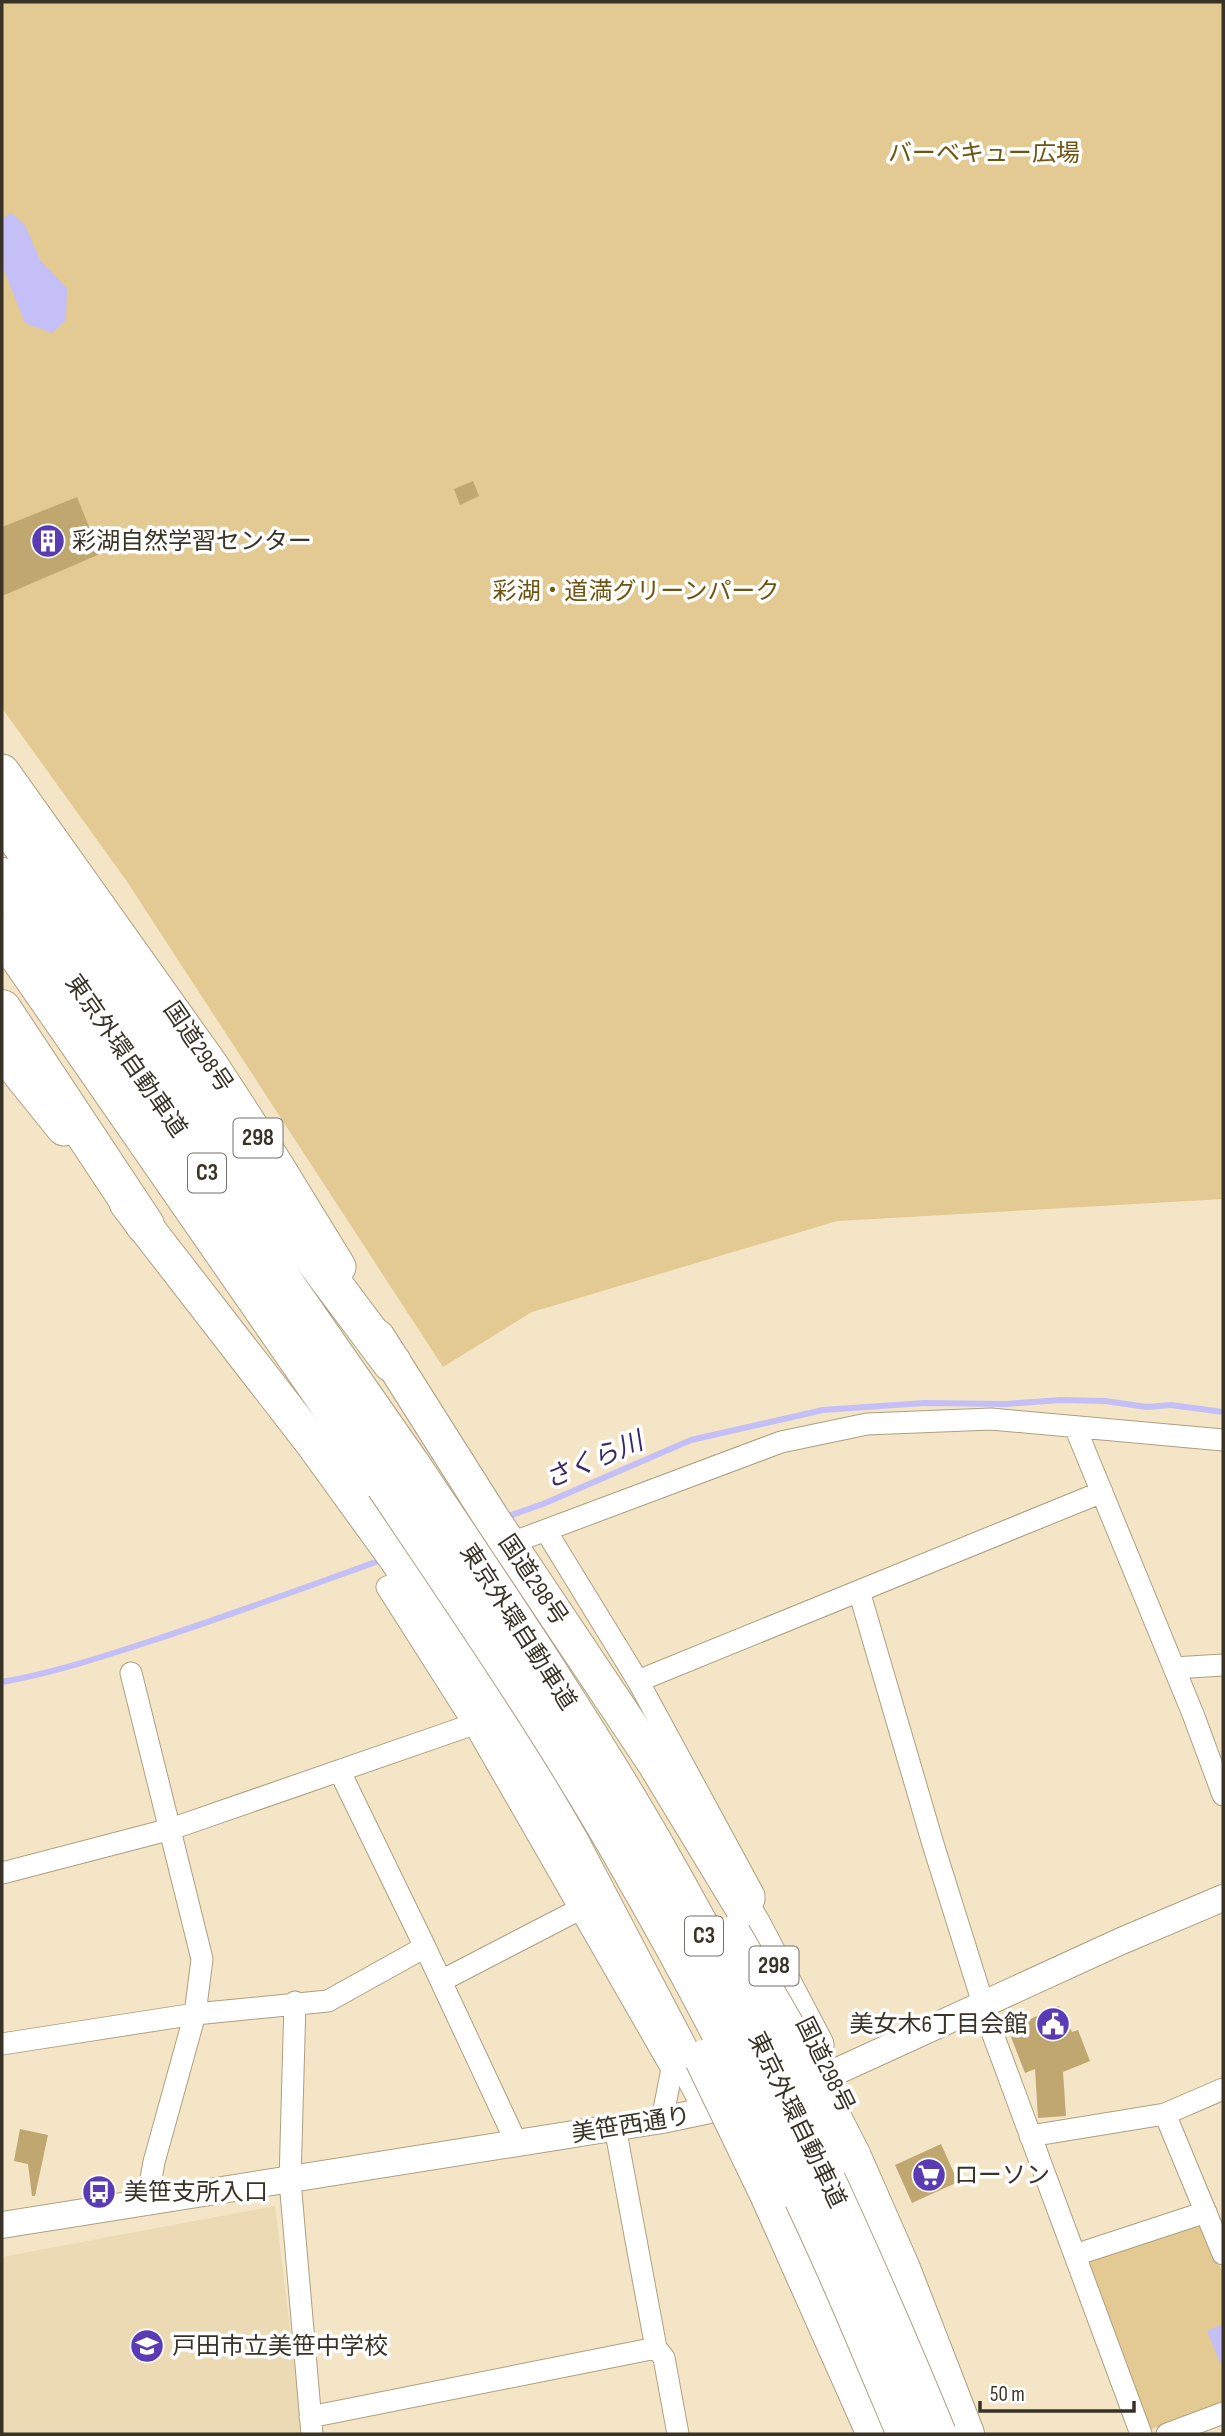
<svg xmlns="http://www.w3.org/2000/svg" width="1225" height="2436" viewBox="0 0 1225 2436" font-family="'Sofia Sans Condensed','Noto Sans JP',sans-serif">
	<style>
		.built { fill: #ebdab3 }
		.green { fill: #e3c992 }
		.water { fill: #c5bff8 }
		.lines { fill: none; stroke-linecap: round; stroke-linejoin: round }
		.stream { stroke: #c5bff8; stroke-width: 6 }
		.building { fill: #c0a770 }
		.minor-casing { stroke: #ad9f81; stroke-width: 23 }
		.tertiary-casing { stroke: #ad9f81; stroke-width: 28 }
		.trunk-casing { stroke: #ad9f81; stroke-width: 37 }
		.motorway-casing { stroke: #ad9f81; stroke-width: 40 }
		.minor { stroke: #fff; stroke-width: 21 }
		.tertiary { stroke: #fff; stroke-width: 26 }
		.trunk { stroke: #fff; stroke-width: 35 }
		.motorway { stroke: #fff; stroke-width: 38 }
		.motorway-bridge-casing { stroke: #ad9f81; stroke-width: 40; stroke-linecap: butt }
		.motorway-bridge { stroke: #fff; stroke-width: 38 }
		.labels { text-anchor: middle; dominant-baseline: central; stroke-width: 7; stroke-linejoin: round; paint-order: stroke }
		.shield { fill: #fff; stroke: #747068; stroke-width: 2 }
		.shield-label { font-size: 23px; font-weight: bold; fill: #393327 }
		.park-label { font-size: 24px; fill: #6d5410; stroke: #fff }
		.poi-label { font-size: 24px; fill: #393327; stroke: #fff; text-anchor: start }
		.street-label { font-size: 24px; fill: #393327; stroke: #fff }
		.water-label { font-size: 26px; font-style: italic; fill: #372869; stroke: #fff }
	</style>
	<rect width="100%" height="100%" fill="#f3e5c5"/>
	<!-- built -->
	<path class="built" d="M275 2206 303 2434H2V2257Z"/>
	<!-- green -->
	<path class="green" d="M2 2H1223V1199L837 1221 532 1312 443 1367 126 880 2 708Z
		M1195 2224 1203 2225 1223 2274V2403L1152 2429 1143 2426 1086 2263 1089 2257Z"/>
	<!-- water -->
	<path class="water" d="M12 213 25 225 40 260 67 288 66 320 52 333 25 323 2 265V218Z
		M1223 2324V2367H1222L1207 2331Z"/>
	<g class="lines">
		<!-- stream -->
		<path class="stream" d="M503 1518 543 1504 691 1440 823 1410 924 1403 1005 1404 1061 1400 1105 1401 1147 1407 1171 1405 1223 1412
			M2 1682C53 1673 102 1657 151 1641 230 1615 307 1587 384 1559"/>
	</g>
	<!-- building -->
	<path class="building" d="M473 481 479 496 460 505 454 489Z
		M77 497 100 554 2 596V527Z
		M1059 2006 1072 2032 1078 2030 1090 2061 1063 2072 1066 2116 1038 2118 1035 2069 1025 2073 1008 2029Z
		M20 2129 48 2135 35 2196H32L28 2164 14 2161Z
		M941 2144 958 2182 912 2203 895 2165Z"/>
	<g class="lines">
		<!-- minor casing -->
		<g class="minor-casing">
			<path id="minor" d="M1075 1427 1193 1714 1223 1795
				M546 1531 638 1681 754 1895V1900
				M498 1548 781 1442 867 1424 991 1419 1223 1440
				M418 1576 387 1587 474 1724 672 2069 662 2120
				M859 1591 933 1844 991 2029 1141 2434
				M1174 1668 1223 1665
				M131 1673 202 1959 195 2014 154 2162 147 2201
				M638 1681 1102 1492
				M340 1772 425 1947 517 2144
				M2 1873 171 1829 474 1724
				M441 1981 580 1909
				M295 2002 290 2181 312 2434
				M2 2044 195 2014 328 2001 425 1947
				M1165 2114 1223 2254
				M615 2127 656 2348 664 2358 678 2434
				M1030 2136 1165 2114 1223 2089
				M1075 2255 1206 2212
				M310 2417 656 2348
				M1167 2434 1223 2413"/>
		</g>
		<!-- tertiary casing -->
		<g class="tertiary-casing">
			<path id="tertiary" d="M799 2084 831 2074 1119 1942 1223 1898
				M2 2225 662 2120 729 2106"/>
		</g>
		<!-- trunk casing -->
		<g class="trunk-casing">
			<path id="trunk" d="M2 772 211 1066 276 1166 338 1267
				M2 1051 64 1128
				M127 1203 313 1443 397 1559 491 1704 570 1840 708 2103
				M377 1337 492 1519 655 1763 752 1923 816 2045"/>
		</g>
		<!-- motorway casing -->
		<g class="motorway-casing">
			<path id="motorway" d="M2 819 37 865 158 1037 234 1152 392 1363
				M2 877 413 1468
				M2 932 385 1485
				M2 1009 145 1225
				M851 2155 901 2269 965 2434
				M770 2196 876 2434"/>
		</g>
		<!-- minor -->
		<use href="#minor" class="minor"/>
		<!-- tertiary -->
		<use href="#tertiary" class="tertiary"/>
		<!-- trunk -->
		<use href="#trunk" class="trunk"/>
		<!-- motorway -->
		<use href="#motorway" class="motorway"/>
		<!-- motorway-bridge casing -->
		<g class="motorway-bridge-casing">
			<path id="motorway-bridge" d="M413 1468C495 1591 578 1713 652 1841 762 2032 853 2231 937 2434
				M385 1485C469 1610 555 1735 629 1866 688 1968 743 2073 794 2179 835 2263 870 2349 906 2434
				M732 1935 786 2028 851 2155
				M704 2059 770 2196"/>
		</g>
		<!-- motorway-bridge -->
		<use href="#motorway-bridge" class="motorway-bridge"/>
	</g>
	<!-- icons -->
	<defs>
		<g id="building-disc" transform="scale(1.75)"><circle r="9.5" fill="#5a3bb3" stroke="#fff"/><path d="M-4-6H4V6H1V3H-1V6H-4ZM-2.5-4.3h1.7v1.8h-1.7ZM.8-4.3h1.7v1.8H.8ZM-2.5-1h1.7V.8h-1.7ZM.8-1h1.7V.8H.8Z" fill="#fff"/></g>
		<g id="civic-disc" transform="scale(1.75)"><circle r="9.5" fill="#5a3bb3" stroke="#fff"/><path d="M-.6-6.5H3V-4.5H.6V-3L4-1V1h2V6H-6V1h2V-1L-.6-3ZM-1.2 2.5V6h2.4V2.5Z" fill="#fff"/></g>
		<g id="supermarket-disc" transform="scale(1.75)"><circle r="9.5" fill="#5a3bb3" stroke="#fff"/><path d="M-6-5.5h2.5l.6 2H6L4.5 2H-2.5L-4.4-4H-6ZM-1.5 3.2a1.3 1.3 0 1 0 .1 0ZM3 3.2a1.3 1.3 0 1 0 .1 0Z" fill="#fff"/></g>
		<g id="bus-disc" transform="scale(1.75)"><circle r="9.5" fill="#5a3bb3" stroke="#fff"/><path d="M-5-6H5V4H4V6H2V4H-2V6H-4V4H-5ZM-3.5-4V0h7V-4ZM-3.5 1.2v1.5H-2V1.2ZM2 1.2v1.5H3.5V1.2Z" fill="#fff"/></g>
		<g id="school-disc" transform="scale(1.75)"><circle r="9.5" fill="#5a3bb3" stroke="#fff"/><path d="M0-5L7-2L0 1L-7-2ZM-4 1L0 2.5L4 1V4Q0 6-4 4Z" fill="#fff"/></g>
	</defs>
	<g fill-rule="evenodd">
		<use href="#building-disc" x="48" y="541"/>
		<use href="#civic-disc" x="1053" y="2024"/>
		<use href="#supermarket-disc" x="929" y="2175"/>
		<use href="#bus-disc" x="99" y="2192"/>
		<use href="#school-disc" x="147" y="2346"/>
	</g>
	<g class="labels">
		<!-- shield labels -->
		<g class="shield">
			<rect x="233.5" y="1118.5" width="49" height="39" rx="5"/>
			<rect x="188" y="1153.5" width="38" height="39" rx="5"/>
			<rect x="685" y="1916.5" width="38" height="39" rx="5"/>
			<rect x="749.5" y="1946.5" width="49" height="39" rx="5"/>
		</g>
		<g class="shield-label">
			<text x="258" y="1138">298</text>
			<text x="207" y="1173">C3</text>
			<text x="704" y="1936">C3</text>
			<text x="774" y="1966">298</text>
		</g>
		<!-- park labels -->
		<g class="park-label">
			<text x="984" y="153">バーベキュー広場</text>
			<text x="636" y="591">彩湖・道満グリーンパーク</text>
		</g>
		<!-- poi labels -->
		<g class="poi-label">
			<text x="72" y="541">彩湖自然学習センター</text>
			<text x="1028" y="2024" text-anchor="end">美女木6丁目会館</text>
			<text x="954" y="2175">ローソン</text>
			<text x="124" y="2192">美笹支所入口</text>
			<text x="172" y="2346">戸田市立美笹中学校</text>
		</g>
		<!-- street labels -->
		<g class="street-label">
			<text transform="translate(198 1047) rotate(56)">国道298号</text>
			<text transform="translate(126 1056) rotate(55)">東京外環自動車道</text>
			<text transform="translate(533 1580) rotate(56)">国道298号</text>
			<text transform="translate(518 1627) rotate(57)">東京外環自動車道</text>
			<text transform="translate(825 2065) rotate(64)">国道298号</text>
			<text transform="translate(797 2120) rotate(64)">東京外環自動車道</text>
			<text transform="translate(631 2125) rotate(-9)">美笹西通り</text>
		</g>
		<!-- water labels -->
		<g class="water-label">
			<text transform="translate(594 1461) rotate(-23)">さくら川</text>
		</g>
	</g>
	<!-- border -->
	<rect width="1225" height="2436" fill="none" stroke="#393327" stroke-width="7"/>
	<!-- scale -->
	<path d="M980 2401v10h154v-10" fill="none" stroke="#393327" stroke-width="3.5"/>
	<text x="990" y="2401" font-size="21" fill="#393327" stroke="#ffffff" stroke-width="5" paint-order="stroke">50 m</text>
</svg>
